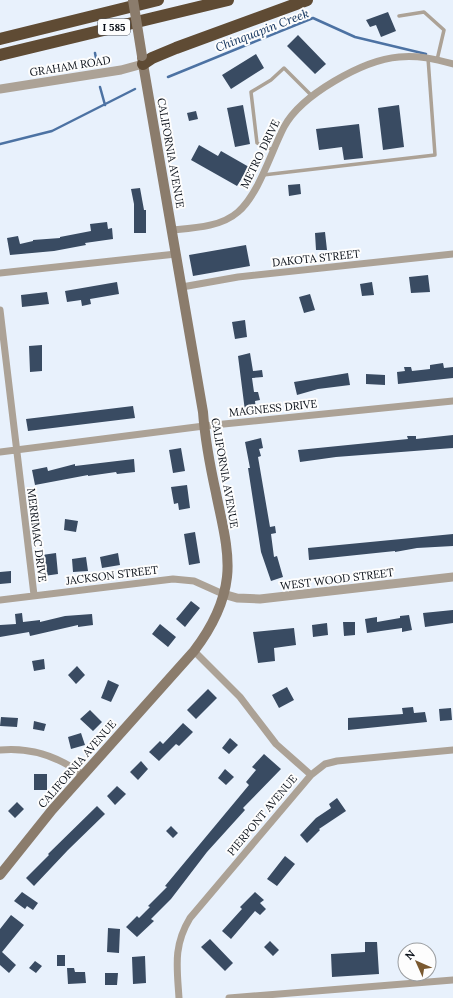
<svg xmlns="http://www.w3.org/2000/svg" width="453" height="998" viewBox="0 0 453 998" font-family="Lora,serif">
	<style>
		.lines { fill: none; stroke-linecap: round; stroke-linejoin: round }
		.stream { stroke: #4c72a3; stroke-width: 2.5 }
		.building { fill: #394b62 }
		.service { stroke: #aca296; stroke-width: 3.5 }
		.minor { stroke: #aca296; stroke-width: 7 }
		.tertiary { stroke: #aca296; stroke-width: 9 }
		.secondary { stroke: #8b7c6c; stroke-width: 10 }
		.motorway { stroke: #5f4b34; stroke-width: 12 }
		.secondary-bridge { stroke: #8b7c6c; stroke-width: 10 }
		.labels { text-anchor: middle; dominant-baseline: central; stroke-width: 4; stroke-linejoin: round; paint-order: stroke }
		.shield { fill: #fdfdfd; stroke: #50545b; stroke-width: 1 }
		.shield-label { font-size: 10px; font-weight: bold; fill: #060c15 }
		.street-label { font-size: 11px; fill: #060c15; stroke: #fdfdfd }
		.water-label { font-size: 12px; font-style: italic; fill: #0d2f5a; stroke: #fdfdfd }
	</style>
	<rect width="100%" height="100%" fill="#e8f1fc"/>
	<g class="lines">
		<!-- stream -->
		<path class="stream" d="M95 53 97 64
			M168 77 313 18 355 37 426 54
			M100 87 105 105
			M0 144 52 131 135 89"/>
	</g>
	<!-- building -->
	<path class="building" d="M388 12 396 31 381 37 376 25 370 27 366 20Z
		M298 35 326 64 315 74 287 46Z
		M256 54 264 68 231 89 222 75Z
		M243 105 250 144 235 147 227 108Z
		M399 105 404 147 383 150 378 108Z
		M196 111 198 119 189 121 187 113Z
		M359 124 363 158 344 160 342 147 319 150 316 129Z
		M199 145 218 156 221 151 249 167 237 186 191 160Z
		M300 184 301 194 289 196 288 185Z
		M140 188 144 210H146V233H134V204L131 189Z
		M107 222 108 229 112 228 113 239 85 243 86 245 54 251 10 255 7 238 18 236 20 244 33 241V240L60 238V237L91 231 90 224Z
		M325 232 327 250H316L315 233Z
		M246 245 250 266 193 276 189 255Z
		M428 275 430 292 411 293 409 277Z
		M117 282 119 294 90 299 91 304 82 306 81 300 67 302 65 291Z
		M372 282 374 295 362 296 360 284Z
		M47 292 49 304 22 307 21 295Z
		M310 294 315 310 304 313 299 297Z
		M245 320 247 337 235 339 232 322Z
		M42 345V371L30 372 29 346Z
		M250 353 253 371 262 370 263 377 252 378 254 392H258L260 400 255 401 256 410 245 411 238 356Z
		M443 363 444 368 453 367V378L398 384 397 372 405 371 404 367H411L412 371 430 369V365Z
		M348 373 350 385 318 389 297 395 294 382Z
		M366 374 385 375V385L366 384Z
		M133 406 135 418 28 431 26 419Z
		M453 435V448L336 457 300 462 298 450 408 439 407 436H416V439Z
		M261 438 263 448 259 449 261 456 258 457 270 527 275 526 276 533 271 534 274 557 277 556 283 577 271 581 261 552 248 468H250L245 442Z
		M181 448 185 471 173 473 169 450Z
		M134 459 135 472 117 474 116 472 88 476V475L35 485 32 470 47 467 48 471 75 464V466Z
		M187 485 190 508 179 510 178 503 174 504 171 487Z
		M65 519 78 521 76 532 64 530Z
		M195 532 200 563 189 565 184 534Z
		M453 534V546L417 548 395 552V551L309 560 308 548Z
		M56 553 58 574 44 576 42 555Z
		M118 553 120 565 102 568 100 557Z
		M86 557 88 571 73 572 72 559Z
		M11 571V583L0 584V572Z
		M191 601 200 608 185 627 176 619Z
		M453 610V623L425 627 423 613Z
		M22 613 23 622 40 620V622L65 616 92 614 93 625 78 627V625L30 636 29 632 0 637V625L16 624 15 614Z
		M409 615 412 630 402 632V628L367 633 365 619 377 617V622L400 618V616Z
		M343 622H355V635L344 636Z
		M327 623 328 635 313 637 312 625Z
		M160 624 176 637 168 647 152 634Z
		M294 628 296 645 274 648 275 661 258 663 253 632Z
		M44 659 45 669 34 671 32 661Z
		M77 666 85 675 76 684 68 675Z
		M108 680 119 685 111 702 101 698Z
		M287 687 294 700 279 708 272 695Z
		M208 689 217 698 196 719 187 710Z
		M413 707 414 713 425 712 427 722 348 730V718L403 714 402 708Z
		M451 708 452 720 440 721 439 709Z
		M90 710 102 722 93 731 80 719Z
		M1 717 18 718 17 727 0 726Z
		M34 721 46 724 44 731 33 729Z
		M183 723 193 732 179 746 176 744 159 761 149 752 160 741 163 744Z
		M81 733 85 745 71 749 68 737Z
		M230 738 238 745 229 754 222 748Z
		M264 754 281 769 243 808 245 810 207 852 171 899 151 919 154 921 137 937 126 927 137 916 139 918 150 907 148 906 167 887 165 886 249 785 246 782 256 770 252 767Z
		M141 761 148 769 138 780 130 772Z
		M225 769 234 777 226 785 218 778Z
		M34 774H47V790H34Z
		M117 786 126 794 115 805 107 796Z
		M337 798 346 811 319 829 320 830 307 843 300 835 316 818 331 808 329 804Z
		M17 802 24 809 15 818 8 811Z
		M97 806 105 814 68 850 34 886 26 878 49 855 48 854Z
		M171 826 178 833 173 838 166 831Z
		M285 856 295 864 277 886 267 879Z
		M22 892 38 903 33 910 27 906 25 909 14 901Z
		M255 892 264 900 260 903 266 909 260 915 255 911 231 939 222 931 242 909 240 907Z
		M11 915 24 925 2 952 16 965 9 973 0 965V929Z
		M108 928 120 929 119 953 107 952Z
		M210 939 233 963 225 971 201 947Z
		M270 941 279 950 273 956 264 947Z
		M365 942H377L379 974 332 977 331 954 365 952Z
		M57 955H65V966H57Z
		M145 956 146 983 133 984 132 957Z
		M35 961 42 966 36 973 29 968Z
		M67 968H74L75 972H85L86 983 68 984Z
		M105 973H118L117 985H105Z"/>
	<g class="lines">
		<!-- service -->
		<path class="service" d="M399 16 424 12 444 30 437 60
			M273 150 257 143 251 92 271 80 284 68 312 96
			M263 175 435 155 428 58"/>
		<!-- minor -->
		<path class="minor" d="M172 230C194 228 221 227 238 212 259 194 271 152 284 127 301 95 363 60 399 57 418 55 435 59 453 64
			M0 273 176 254
			M182 287 238 277 453 254
			M0 310 34 595
			M0 452 204 426 453 401
			M0 600 173 579 194 581 223 594
			M194 651 240 697 276 744 311 775
			M0 750C32 747 58 756 83 775
			M179 998C177 967 173 946 190 918L311 775 325 764 337 761 453 750
			M229 998 453 980"/>
		<!-- tertiary -->
		<path class="tertiary" d="M0 89 121 70 143 64
			M223 594 237 598 260 599 453 577"/>
		<!-- secondary -->
		<path class="secondary" d="M0 875 52 810 194 651C210 630 224 604 227 577 230 550 221 519 216 493 210 466 205 439 203 412L142 58"/>
		<!-- motorway -->
		<path class="motorway" d="M0 39 158 0
			M0 55 228 0
			M143 64 152 58 176 48 307 0"/>
		<!-- secondary-bridge -->
		<path class="secondary-bridge" d="M133 0 142 56"/>
	</g>
	<g class="labels">
		<!-- shield labels -->
		<rect class="shield" x="98" y="19" width="32" height="16" rx="3"/>
		<g class="shield-label">
			<text x="114" y="27">I 585</text>
		</g>
		<!-- street labels -->
		<g class="street-label">
			<text transform="translate(70 66) rotate(-9)">GRAHAM ROAD</text>
			<text transform="translate(171 153) rotate(80)">CALIFORNIA AVENUE</text>
			<text transform="translate(260 154) rotate(-64)">METRO DRIVE</text>
			<text transform="translate(316 258) rotate(-6)">DAKOTA STREET</text>
			<text transform="translate(273 408) rotate(-6)">MAGNESS DRIVE</text>
			<text transform="translate(225 473) rotate(80)">CALIFORNIA AVENUE</text>
			<text transform="translate(37 535) rotate(83)">MERRIMAC DRIVE</text>
			<text transform="translate(112 575) rotate(-7)">JACKSON STREET</text>
			<text transform="translate(337 579) rotate(-7)">WEST WOOD STREET</text>
			<text transform="translate(77 764) rotate(-49)">CALIFORNIA AVENUE</text>
			<text transform="translate(262 815) rotate(-50)">PIERPONT AVENUE</text>
		</g>
		<!-- water labels -->
		<g class="water-label">
			<text transform="translate(262 30) rotate(-21)">Chinquapin Creek</text>
		</g>
	</g>
	<!-- north arrow -->
	<g transform="translate(417 962) rotate(315)"><circle r="19" fill="#fdfdfd" stroke="#9a9da0"/>
	<path d="M0-3L7 15L0 10L-7 15Z" fill="#7a5930"/>
	<text y="-6" font-size="11" font-weight="bold" text-anchor="middle" fill="#060c15">N</text>
	</g>
</svg>
